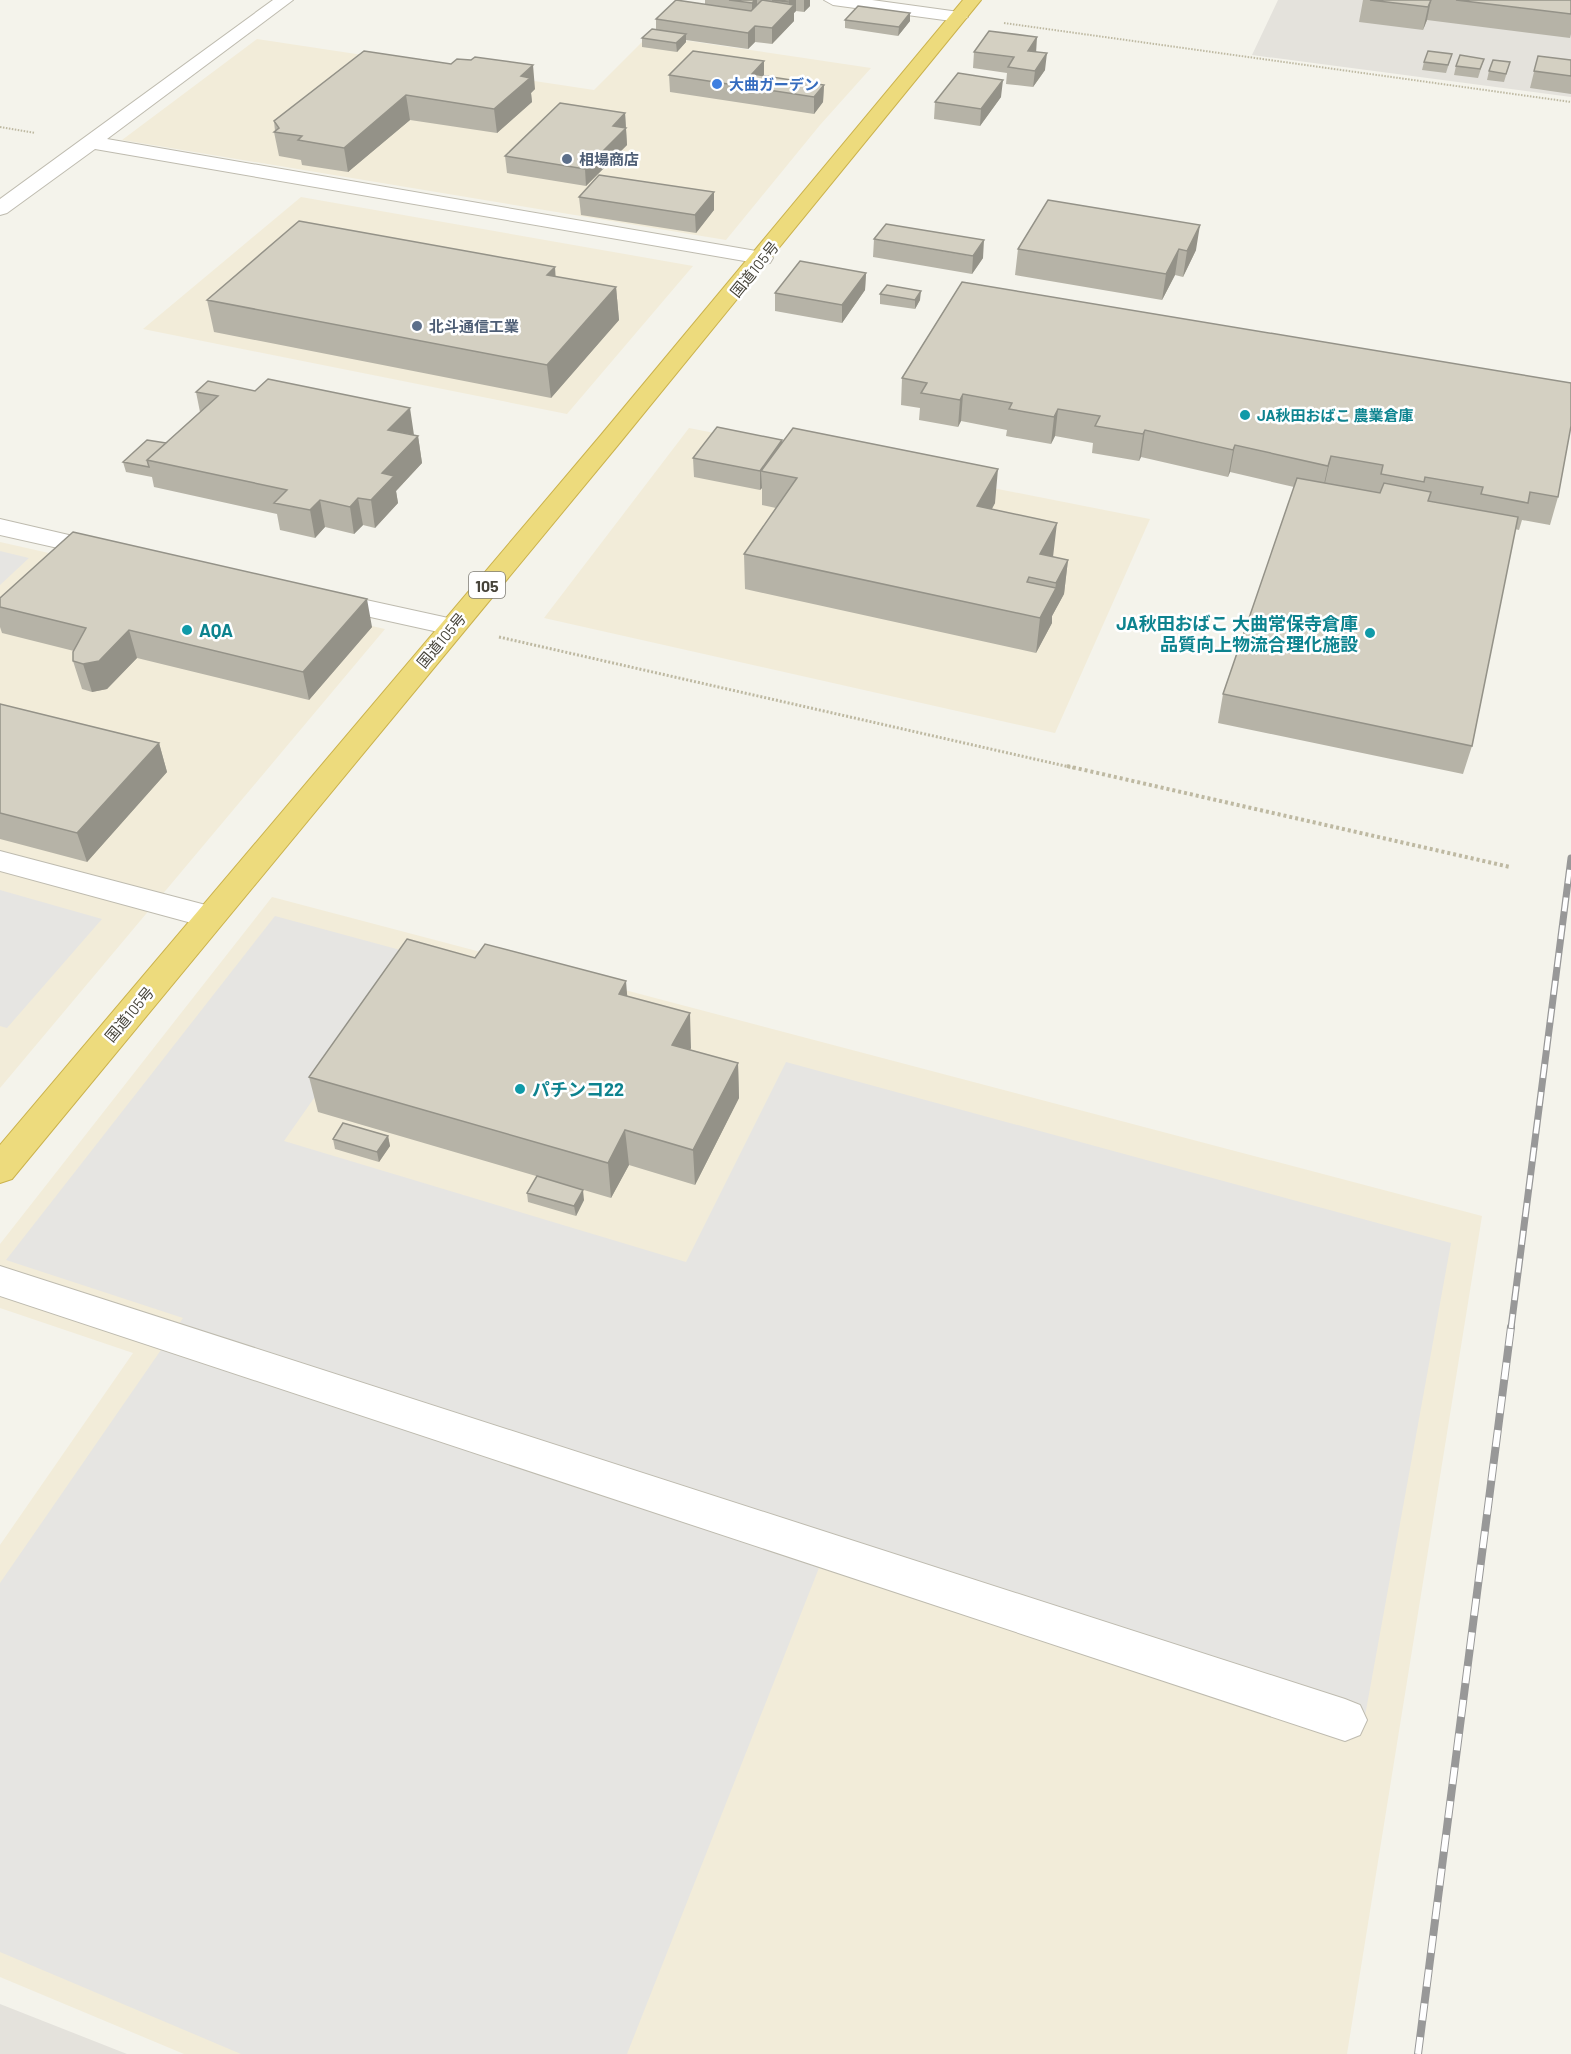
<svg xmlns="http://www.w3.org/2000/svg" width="1571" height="2054" viewBox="0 0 1571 2054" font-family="Barlow,'Noto Sans JP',sans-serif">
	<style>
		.commercial { fill: #f2ecd9 }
		.industrial { fill: #e4e2dc }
		.parking { fill: #e6e5e2 }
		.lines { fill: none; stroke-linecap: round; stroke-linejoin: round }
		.lane-casing { stroke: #bebbaf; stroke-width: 2 }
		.street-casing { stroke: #bebbaf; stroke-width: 2 }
		.highway-casing { stroke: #cbb24d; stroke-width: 2 }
		.path-far2 { stroke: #beb9a2; stroke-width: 2; stroke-dasharray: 1.5 1.5; stroke-linecap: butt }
		.path-far1 { stroke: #beb9a2; stroke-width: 3; stroke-dasharray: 2 2; stroke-linecap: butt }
		.path { stroke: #beb9a2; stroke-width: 4; stroke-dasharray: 3 3; stroke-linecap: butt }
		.lane { fill: #fff; fill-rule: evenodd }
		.street { fill: #fff; fill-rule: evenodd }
		.highway { fill: #eddb7d; fill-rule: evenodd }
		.rail-far1-casing { stroke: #989898; stroke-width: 7 }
		.rail-casing { stroke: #989898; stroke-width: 8 }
		.rail-far1 { stroke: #fff; stroke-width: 4.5; stroke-dasharray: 14; stroke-linecap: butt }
		.rail { stroke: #fff; stroke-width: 6; stroke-dasharray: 17; stroke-linecap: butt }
		.wall { fill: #b6b3a7 }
		.shaded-wall { fill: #949288 }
		.building { fill: #d4d0c2; stroke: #949288; stroke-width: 1.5 }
		.shop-dot { fill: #3f7fe0; stroke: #fff; stroke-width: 2 }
		.service-dot { fill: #5c6f8a; stroke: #fff; stroke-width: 2 }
		.culture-dot { fill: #0f9aa8; stroke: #fff; stroke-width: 2 }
		.labels { text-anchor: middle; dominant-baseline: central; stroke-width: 5; stroke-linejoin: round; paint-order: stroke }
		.far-shop-label { font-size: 15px; font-weight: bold; fill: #366cbe; stroke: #fff; text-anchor: start }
		.far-service-label { font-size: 15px; font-weight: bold; fill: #4e5e75; stroke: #fff; text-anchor: start }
		.far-street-label { font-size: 15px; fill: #47443a; stroke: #fff }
		.far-culture-label { font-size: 15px; font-weight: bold; fill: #0d838f; stroke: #fff; text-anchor: start }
		.shield { fill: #fff; stroke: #7e7c75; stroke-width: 1.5 }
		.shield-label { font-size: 16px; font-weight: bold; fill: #47443a }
		.culture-label { font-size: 18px; font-weight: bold; fill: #0d838f; stroke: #fff; text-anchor: start }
	</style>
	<rect width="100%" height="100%" fill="#f4f3eb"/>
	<!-- commercial -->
	<path class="commercial" d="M649 35 871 68 820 125 726 240 122 140 257 39 594 90Z
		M301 197 693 266 567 414 143 329Z
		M689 428 1150 519 1055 733 544 618Z
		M0 542 385 629 0 1088Z
		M272 897 1482 1216 1347 2054H184L0 1977V1545L133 1353 0 1308V1244Z"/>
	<!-- industrial -->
	<path class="industrial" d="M1278 0H1571V97L1252 55Z
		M0 2004 127 2054H0Z"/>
	<!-- parking -->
	<path class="parking" d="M0 551 29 558 0 585Z
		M0 890 102 919 7 1028 0 1026Z
		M275 916 415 954 284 1141 686 1262 786 1062 1451 1243 1365 1716 830 1540 627 2054H241L0 1952V1583L183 1318 6 1260Z"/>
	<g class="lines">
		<!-- lane casing -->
		<g class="lane-casing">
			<path id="lane" d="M0 851 221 909 226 917 221 925 210 928 0 871Z
				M0 1266 1345 1699 1360 1705 1367 1720 1360 1735 1345 1741 0 1296Z"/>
		</g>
		<!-- street casing -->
		<g class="street-casing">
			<path id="street" d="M273 0H293L107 139 762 252 770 253 773 258 770 263 762 264 95 149 7 213 0 215V199Z
				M824 0H872L959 12 968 17 959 22 833 5Z
				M0 519 116 546 120 551 116 556 107 559 0 535Z
				M325 591 462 621 465 627 462 633 452 635 316 605 312 599 316 593Z"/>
		</g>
		<!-- highway casing -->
		<g class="highway-casing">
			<path id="highway" d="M963 0H981L618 445 12 1179 0 1183V1145L601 435Z"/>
		</g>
		<!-- path-far2 -->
		<path class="path-far2" d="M1004 23 1571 102
			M0 127 35 133"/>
		<!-- path-far1 -->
		<path class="path-far1" d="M499 637 1074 768"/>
		<!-- path -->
		<path class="path" d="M1067 766 1510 867"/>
		<!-- lane -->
		<use href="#lane" class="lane"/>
		<!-- street -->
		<use href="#street" class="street"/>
		<!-- highway -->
		<use href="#highway" class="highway"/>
		<!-- rail-far1 casing -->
		<g class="rail-far1-casing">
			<path id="rail-far1" d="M1511 1328 1571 858"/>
		</g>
		<!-- rail casing -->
		<g class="rail-casing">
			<path id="rail" d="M1418 2054 1511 1327"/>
		</g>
		<!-- rail-far1 -->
		<use href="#rail-far1" class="rail-far1"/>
		<!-- rail -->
		<use href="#rail" class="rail"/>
	</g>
	<!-- wall -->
	<path class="wall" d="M705 0H810V6L804 12 796 11 794 13V21L772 44 755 42 748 49 686 40V42L677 52 642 47V38L656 30V19L705 4Z
		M1363 0H1571V34L1570 38 1427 20 1423 30 1359 22Z
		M910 13V21L898 36 845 28V20Z
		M364 51 535 89 531 93 532 102 497 133 410 120 348 172 302 165 301 160 279 156 274 132 275 131 274 121Z
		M974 52H1036L1045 70 1033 87 1006 84 1007 73 973 68Z
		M1452 54 1446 73 1422 70 1424 62Z
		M1538 56 1571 60V94L1530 88Z
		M1484 59 1478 78 1454 75 1456 66Z
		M1510 62 1504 82 1487 80 1489 71Z
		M669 75 764 76 824 85 823 102 814 114 670 92Z
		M1001 97 980 126 934 119 935 102Z
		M625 113 627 145 586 186 507 173 505 156Z
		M714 192V210L696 233 581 215 579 197Z
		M1048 200 1196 250 1183 277 1175 275 1162 300 1015 275 1018 249Z
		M874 239 983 258 972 274 873 257Z
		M866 273 865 290 842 323 775 311V293Z
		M962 282 1558 497 1550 525 1522 520 1519 530 1515 529 1472 746 1463 774 1218 723 1223 694 1294 487 1230 472 1228 477 1141 457 1139 461 1092 453 1093 443 1055 436 1051 444 1006 436 1007 430 961 421 958 427 919 420 920 408 901 405 902 378Z
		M616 287 619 320 551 398 214 332 207 300Z
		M880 294 920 300 915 309 880 304Z
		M196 392 418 436 422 463 396 491 398 503 375 528 363 525 354 534 325 527 315 538 280 530 277 514 154 487 152 477 126 472 123 462 166 443 200 412Z
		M782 442 995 503 992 509 1053 557 1068 560 1064 594 1052 616V623L1036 653 745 589 744 554 776 508 762 505V488L760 490 694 477 693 458Z
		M0 598 372 627 309 700 137 658 107 689 92 692 82 689 73 661 74 651 2 633 0 627Z
		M0 704 159 743 167 772 87 862 0 839Z
		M475 958 628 996 691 1048 690 1050 738 1063 739 1098 695 1185 629 1165 611 1198 318 1112 309 1077Z
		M388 1136 390 1146 379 1162 335 1149 333 1139Z
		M527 1193 584 1200 576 1216 528 1202Z"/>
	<!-- shaded-wall -->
	<path class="shaded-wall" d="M755 0H757V14L752 19V3Z
		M791 0H796V11L794 13V21L772 44V28L789 10V2Z
		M804 0H810V6L804 12Z
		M1431 0 1427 20 1423 30 1428 7Z
		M910 13V21L898 36 899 27Z
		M755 26V42L748 49V33Z
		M686 34V42L677 52 676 43Z
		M1037 37 1036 54 1028 51Z
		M1047 53 1045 70 1033 87 1035 71Z
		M764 61V78L752 74Z
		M533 65 535 89 531 93 532 102 497 133 494 109 521 76Z
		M1003 80 1001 97 980 126 981 109Z
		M824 85 823 102 814 114V97Z
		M406 95 410 120 348 172 344 148Z
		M625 113 627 145 586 186 585 169 613 126Z
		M714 192V210L696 233 695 215Z
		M1200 225 1196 250 1183 277 1187 251Z
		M984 240 983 258 972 274 973 256Z
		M1179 249 1175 275 1162 300 1166 274Z
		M555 267 557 299 547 275Z
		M866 273 865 290 842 323V305Z
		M616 287 619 320 551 398 547 365Z
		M921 291 920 300 915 309V300Z
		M963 394 961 421 958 427 960 400Z
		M410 408 414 435 388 430Z
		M1058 409 1055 436 1051 444 1054 417Z
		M1145 430 1141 457 1139 461 1143 434Z
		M418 436 422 463 396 491 398 503 375 528 371 500 382 473Z
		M782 440V459L761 471 762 488 760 490V471Z
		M1235 445 1230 472 1228 477 1233 450Z
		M1331 456 1325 483 1322 493 1328 466Z
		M998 469 995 503 974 540 977 506Z
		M358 498 363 525 354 534 350 507Z
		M320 500 325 527 315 538 310 510Z
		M1057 523 1053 557 1040 554Z
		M1068 560 1064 594 1052 616V623L1036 653 1040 618 1055 590 1056 583Z
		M367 599 372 627 309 700 303 672Z
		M129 630 137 658 107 689 92 692 83 664Z
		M159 743 167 772 87 862 77 833Z
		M626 981 629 1017 619 994Z
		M690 1013 691 1048 674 1080 672 1045Z
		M738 1063 739 1098 695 1185 693 1150Z
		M625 1130 629 1165 611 1198 608 1163Z
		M388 1136 390 1146 379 1162 377 1152Z
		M583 1190 584 1200 576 1216 574 1206Z"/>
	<!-- building -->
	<path class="building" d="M676 0 751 11 762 0 794 5 772 28 755 26 748 33 656 19Z
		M729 0H755L752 3Z
		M772 0H791L789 2Z
		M1370 0H1431L1428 7Z
		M1456 0H1571V14Z
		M858 6 910 13 899 27 845 20Z
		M652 29 686 34 676 43 642 38Z
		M989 31 1037 37 1028 51 1047 53 1035 71 1008 67 1014 57 974 52Z
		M364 51 451 64 457 59 471 60 475 57 533 65 521 76 530 78 494 109 406 95 344 148 298 140 302 136 274 132 279 128 274 121Z
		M693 51 764 61 752 74 824 85 814 97 669 75Z
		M1428 51 1452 54 1448 65 1424 62Z
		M1460 55 1484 59 1480 69 1456 66Z
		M1538 56 1571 60V76L1534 71Z
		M1493 60 1510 62 1506 74 1489 71Z
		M958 73 1003 80 981 109 935 102Z
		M560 103 625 113 613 126 626 128 585 169 505 156Z
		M599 175 714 192 695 215 579 197Z
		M1048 200 1200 225 1187 251 1179 249 1166 274 1018 249Z
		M299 221 555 267 547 275 616 287 547 365 207 300Z
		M886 224 984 240 973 256 874 239Z
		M800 261 866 273 842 305 775 293Z
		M962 282 1571 383V426L1558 497 1530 492 1528 503 1481 494 1483 487 1425 477 1424 482 1381 474 1383 465 1331 456 1328 466 1235 445 1233 450 1145 430 1143 434 1095 426 1100 416 1058 409 1054 417 1009 409 1012 403 963 394 960 400 921 393 927 383 902 378Z
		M887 285 921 291 915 300 880 294Z
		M268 379 410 408 388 430 418 436 382 473 394 476 371 500 358 498 350 507 320 500 310 510 274 503 287 490 147 460 218 396 196 392 208 381 255 391Z
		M717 427 782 440 760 471 693 458Z
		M793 428 998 469 977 506 1057 523 1040 554 1068 560 1056 583 1029 577 1027 582 1056 588 1040 618 744 554 797 478 761 471Z
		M147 440 166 443 147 460 149 467 123 462Z
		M1297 478 1380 493 1384 483 1431 492 1428 501 1518 517 1472 746 1223 694Z
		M73 532 367 599 303 672 129 630 99 661 83 664 73 661V652L86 628 0 607V598Z
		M0 704 159 743 77 833 0 813Z
		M407 939 475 958 485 944 626 981 619 994 690 1013 672 1045 738 1063 693 1150 625 1130 608 1163 309 1077Z
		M343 1123 388 1136 377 1152 333 1139Z
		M537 1176 583 1190 574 1206 527 1193Z"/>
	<!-- markers -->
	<circle class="shop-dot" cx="717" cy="84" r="6"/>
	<g class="service-dot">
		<circle cx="567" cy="159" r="6"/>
		<circle cx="417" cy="326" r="6"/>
	</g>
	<g class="culture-dot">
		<circle cx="1245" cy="415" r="6"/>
		<circle cx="187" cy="630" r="6"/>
		<circle cx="1370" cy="633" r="6"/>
		<circle cx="520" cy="1089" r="6"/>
	</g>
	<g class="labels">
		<!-- far-shop labels -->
		<g class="far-shop-label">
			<text x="729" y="84">大曲ガーデン</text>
		</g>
		<!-- far-service labels -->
		<g class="far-service-label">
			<text x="579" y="159">相場商店</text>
			<text x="429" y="326">北斗通信工業</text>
		</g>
		<!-- far-street labels -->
		<g class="far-street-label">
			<text transform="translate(754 269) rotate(-51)">国道105号</text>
			<text transform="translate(441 640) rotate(-50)">国道105号</text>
			<text transform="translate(129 1014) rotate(-50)">国道105号</text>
		</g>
		<!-- far-culture labels -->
		<g class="far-culture-label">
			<text x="1257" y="415">JA秋田おばこ 農業倉庫</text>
		</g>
		<!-- shield labels -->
		<rect class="shield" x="469" y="572" width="36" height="26" rx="4.5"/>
		<g class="shield-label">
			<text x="487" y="585">105</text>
		</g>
		<!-- culture labels -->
		<g class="culture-label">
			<text x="1358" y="623" text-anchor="end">JA秋田おばこ 大曲常保寺倉庫<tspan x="1358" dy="21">品質向上物流合理化施設</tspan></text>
			<text x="199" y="630">AQA</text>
			<text x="532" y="1089">パチンコ22</text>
		</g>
	</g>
</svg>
